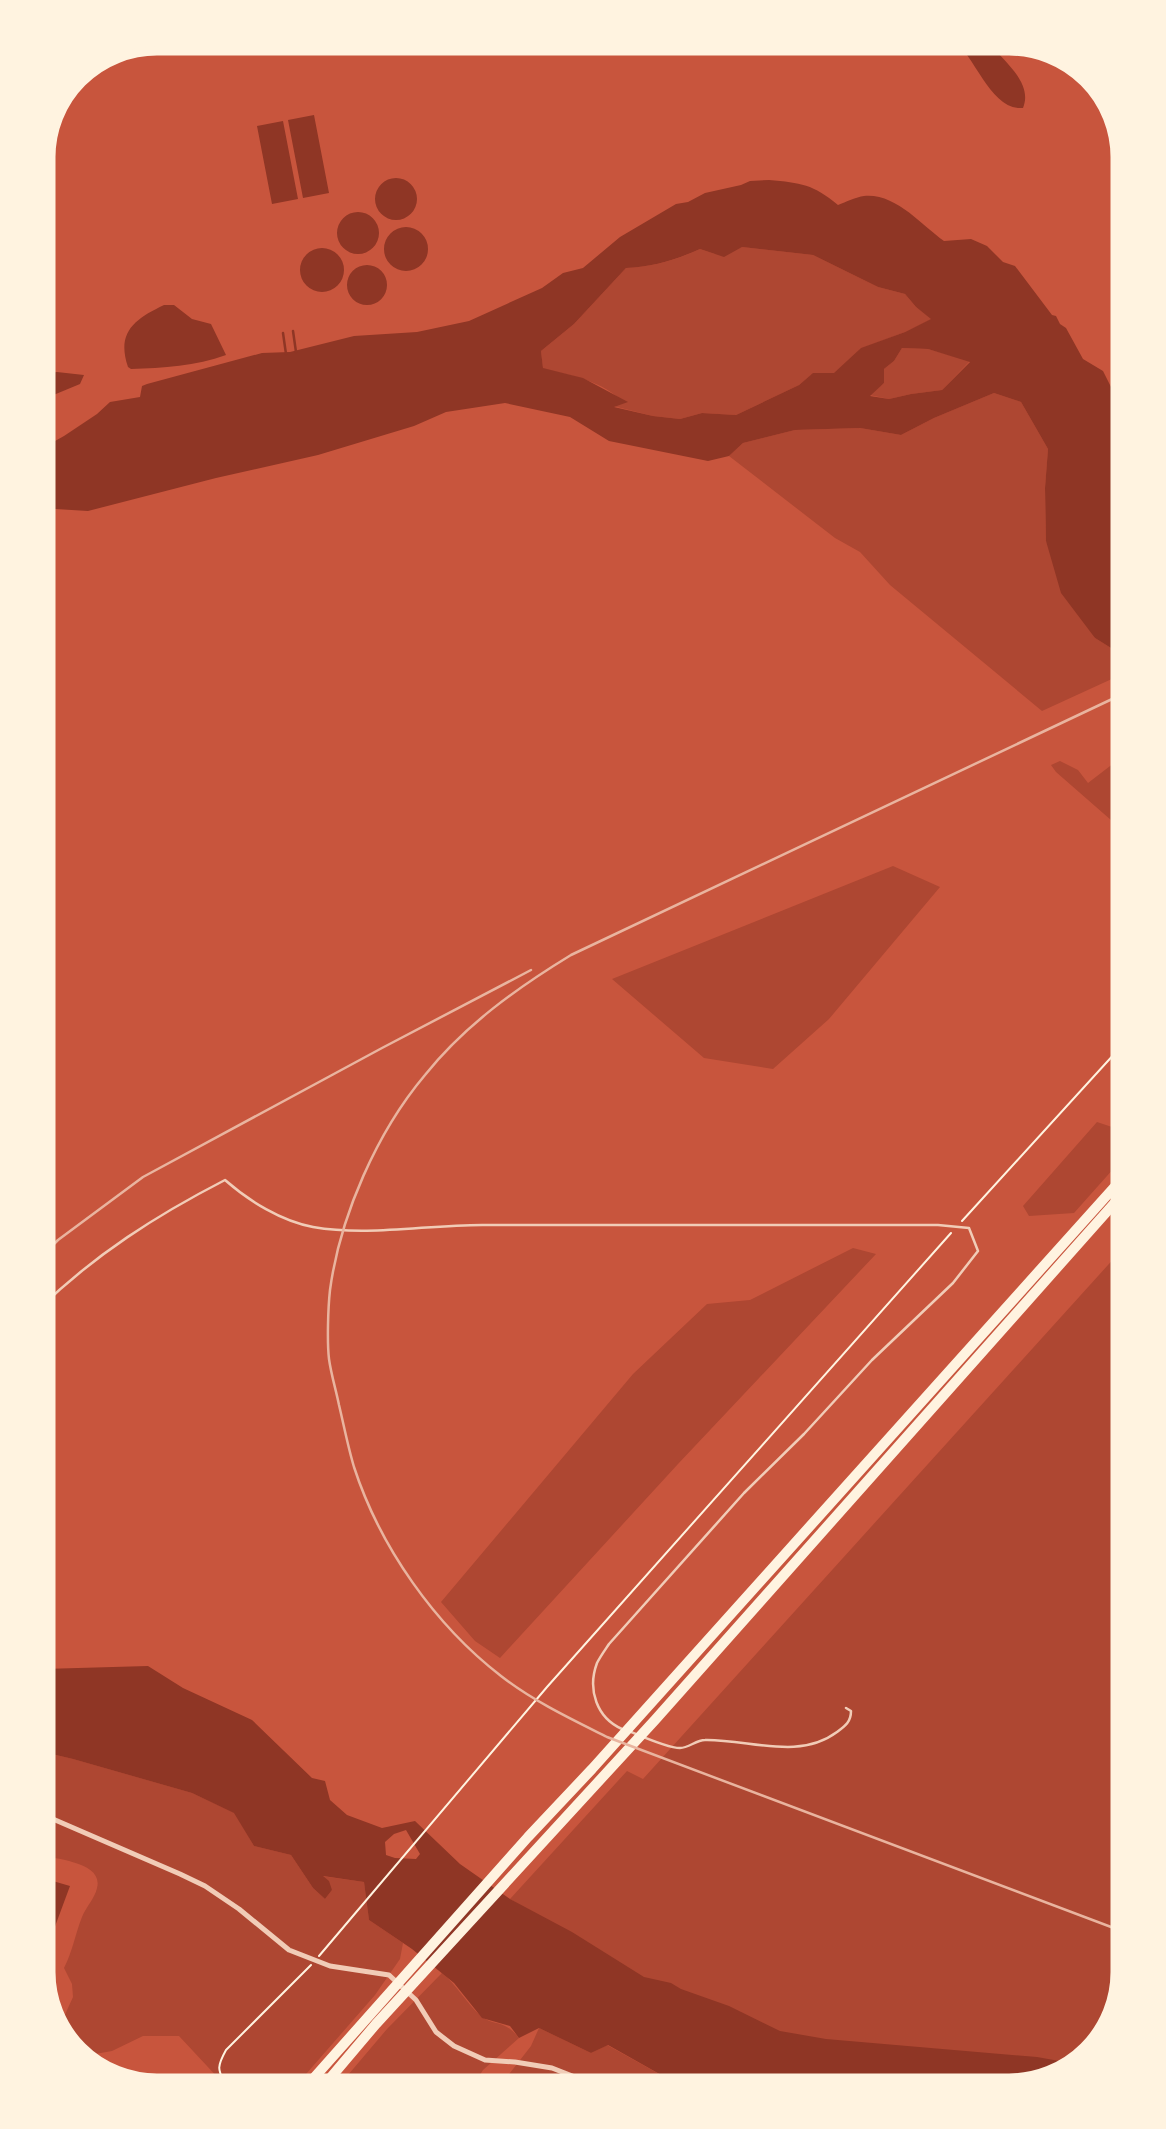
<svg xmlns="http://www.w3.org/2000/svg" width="1166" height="2129" viewBox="0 0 1166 2129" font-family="Quicksand,sans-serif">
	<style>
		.green { fill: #ae4732 }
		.water { fill: #8f3625; fill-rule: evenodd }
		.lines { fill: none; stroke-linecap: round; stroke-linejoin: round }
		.stream { stroke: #8f3625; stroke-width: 2.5 }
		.path { stroke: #fff3e0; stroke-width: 2 }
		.service { stroke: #f1ccb7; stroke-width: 2.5 }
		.minor { stroke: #f1ccb7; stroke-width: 5 }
		.motorway { stroke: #fff3e0; stroke-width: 10 }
		.rail { stroke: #e9b49f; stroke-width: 2.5 }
		.rim { fill: none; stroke: #fff3e0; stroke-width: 9 }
	</style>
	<rect width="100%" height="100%" fill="#c8553d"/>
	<!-- green -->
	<path class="green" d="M742 247 813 255 878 287 905 294 916 307 932 319 905 332 860 349 828 385 811 375 799 385 736 415 702 413 680 419 653 416 613 406 624 403C603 381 571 375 543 369L541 351 574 324 626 268C653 267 676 260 700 249L715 254Z
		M902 348 928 349 970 361 942 390 911 394 889 399 869 395 884 383V369L894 361Z
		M1127 386V424L1123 423 1112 389Z
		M994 393 1021 402 1048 449 1045 488 1046 541 1095 638 1127 658V672L1042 711 890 585 860 552 835 538 729 456 743 443 795 430 860 428 901 435 934 418Z
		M1060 761 1078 770 1088 783 1114 763 1127 767V834L1056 772 1051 765Z
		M893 866 940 887 829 1019 773 1069 704 1058 612 979Z
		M1097 1122 1115 1128 1123 1158 1074 1213 1029 1216 1023 1206Z
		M1127 1244V1972L1107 2038 1055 2081 914 2083 783 2070 510 1899 627 1771 643 1779Z
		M853 1248 876 1254 678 1464 500 1658 475 1641 441 1602 633 1374 707 1304 750 1300Z
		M39 1751 73 1759 192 1793 235 1813 254 1846 291 1855 313 1888 325 1899 332 1890 321 1876 364 1882 369 1920 403 1943 400 1959 375 1995 293 2089 225 2090 221 2081 179 2036H143L112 2051 95 2054H78L58 2030 73 1997 72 1984 64 1968C73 1950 75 1935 82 1917 86 1907 95 1898 97 1888 104 1862 55 1859 39 1855Z
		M442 1973C457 1985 466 2003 481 2016 494 2027 503 2018 519 2038L483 2070 472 2087 337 2088 387 2029Z
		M539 2028 591 2053 607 2045 679 2085 499 2087 531 2046Z"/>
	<!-- water -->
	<path class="water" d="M953 39H986C1000 59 1034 81 1023 108 991 111 975 56 953 39Z
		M314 115 329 193 303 198 288 120Z
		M283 121 298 199 272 204 257 126Z
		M375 199a21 21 0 1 1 42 0a21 21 0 1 1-42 0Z
		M769 180C801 183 813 184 838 205 846 202 856 197 864 196 896 193 921 225 944 241L971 239 987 246 1003 262 1015 266 1052 315 1056 316 1060 324 1066 328 1083 359 1103 371 1112 389 1121 422 1127 424V658L1095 638 1061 593 1046 541 1045 488 1048 449 1021 402 994 393 934 418 901 435 860 428 795 430 743 443 729 456 708 461 609 441 570 417 505 403 446 412 414 426 318 455 216 478 88 511 39 508V450L64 436 97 414 110 402 140 397 142 386 147 384 262 353 290 352 354 336 417 332 469 321 542 288 563 273 583 268 620 237 676 204 688 202 705 193 741 185 750 181ZM742 247 813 255 878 287 905 294 916 307 931 319 905 332 861 348 834 373H813L799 385 736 415 702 413 680 419 653 416 614 407 628 402 583 378 543 368 541 351 574 324 626 268C653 267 675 260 700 249L724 257ZM902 348 928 349 970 362 942 390 911 394 889 399 870 396 884 383V369L894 361Z
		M337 233a21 21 0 1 1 42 0a21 21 0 1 1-42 0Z
		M384 249a22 22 0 1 1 44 0a22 22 0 1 1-44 0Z
		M300 270a22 22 0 1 1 44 0a22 22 0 1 1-44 0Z
		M347 285a20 20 0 1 1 40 0a20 20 0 1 1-40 0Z
		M164 305H174L192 319 211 324 226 355C196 366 163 368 131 369L128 367C116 332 135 319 164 305Z
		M57 372 84 375 80 384 39 401V374Z
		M148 1666 183 1688 252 1720 312 1778 325 1781 330 1800 347 1815 382 1828 415 1821 460 1864 510 1899 572 1932 644 1977 671 1983 681 1989 729 2006 780 2031 826 2039 1037 2057 1076 2064 1055 2081 679 2085 608 2045 591 2053 539 2028 519 2038 510 2026 482 2018 454 1983 412 1949 369 1920 364 1882 323 1876 329 1881 332 1890 325 1899 313 1888 291 1855 254 1846 234 1813 192 1793 73 1759 39 1751V1668L43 1669ZM406 1830 420 1854 416 1859 395 1858 386 1855 385 1842 394 1834Z
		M39 1877 70 1886 50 1940 39 1936Z"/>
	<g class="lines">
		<!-- stream -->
		<path class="stream" d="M293 331 296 352
			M283 333 286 354"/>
		<!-- path -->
		<path class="path" d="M962 1221 1127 1040
			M319 1956 547 1687 951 1233
			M227 2089C219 2070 215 2070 226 2050L311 1965"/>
		<!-- service -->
		<path class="service" d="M39 1309C94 1255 157 1215 225 1180 249 1201 281 1221 313 1227 370 1237 430 1224 487 1225 637 1225 788 1225 938 1225L969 1228 978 1251 953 1283 872 1360 804 1434 744 1493 609 1644C605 1650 600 1657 597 1663 587 1690 597 1718 622 1729
			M629 1731C641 1736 668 1748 680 1748 689 1748 696 1740 705 1740 749 1739 798 1761 837 1732 845 1726 851 1722 851 1711L846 1708"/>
		<!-- minor -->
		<path class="minor" d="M39 1813 180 1874 205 1886 239 1909 289 1950 330 1966 389 1975 416 2000 436 2032 454 2046 485 2060 515 2062 552 2068 580 2079 587 2086"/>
		<!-- motorway -->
		<path class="motorway" d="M304 2089 528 1837 592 1769 1127 1173
			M321 2089 376 2024 655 1720 1127 1189"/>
		<!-- rail -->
		<path class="rail" d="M39 1259 58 1240 143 1177 382 1048 531 970
			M1127 1933 607 1737C571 1719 533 1701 501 1676 435 1625 380 1547 354 1467 348 1447 344 1426 339 1405 336 1390 331 1374 329 1359 327 1342 328 1308 330 1290 340 1216 377 1132 425 1075 465 1025 517 988 571 955L1127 692"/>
	</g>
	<!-- crop -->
	<path d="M0 0H1166V2129H0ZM157 51H1009A106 106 0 0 1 1115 157V1972A106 106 0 0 1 1009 2078H157A106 106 0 0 1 51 1972V157A106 106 0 0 1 157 51Z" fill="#fff3e0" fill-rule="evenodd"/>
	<path class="rim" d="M157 51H1009A106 106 0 0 1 1115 157V1972A106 106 0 0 1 1009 2078H157A106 106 0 0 1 51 1972V157A106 106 0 0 1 157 51Z"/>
</svg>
